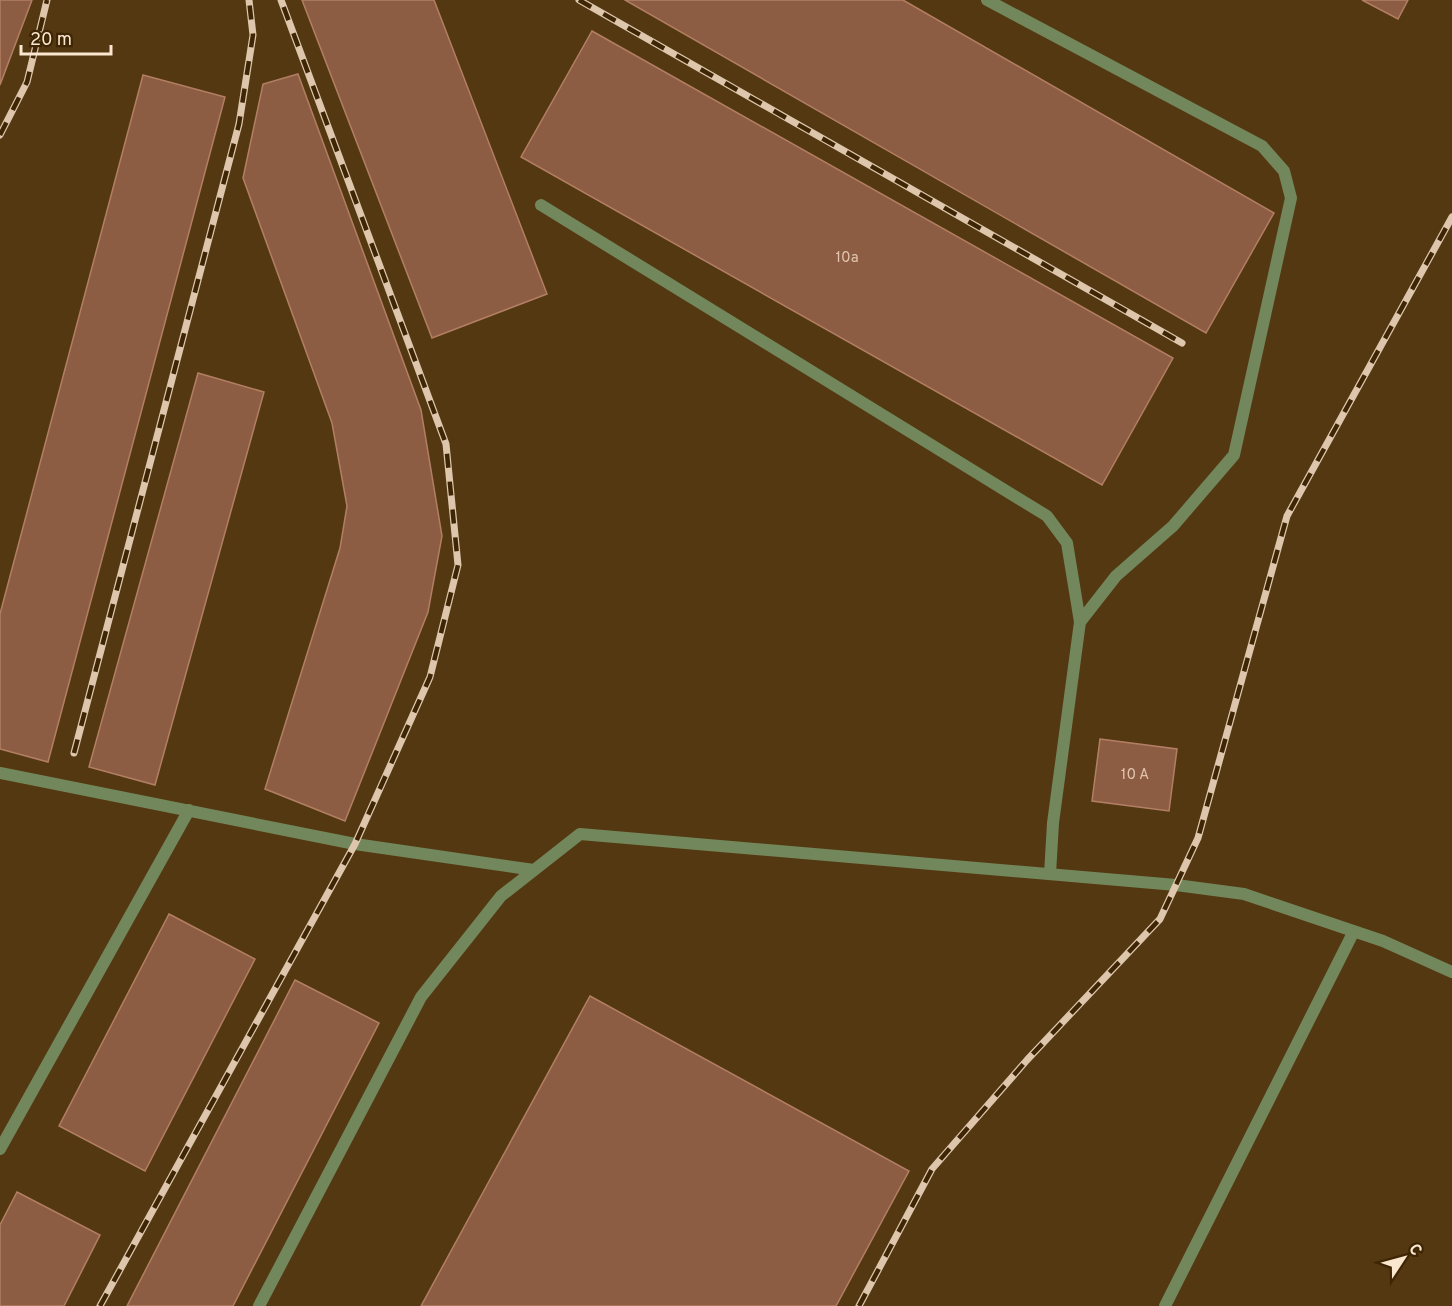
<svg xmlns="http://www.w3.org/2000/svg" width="1452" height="1306" viewBox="0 0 1452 1306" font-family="Overpass,sans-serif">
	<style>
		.built { fill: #543811 }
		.building { fill: #8d5d43; stroke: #b27f64; stroke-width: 1.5 }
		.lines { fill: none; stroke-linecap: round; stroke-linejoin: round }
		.service { stroke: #72875b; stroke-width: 12 }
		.rail-casing { stroke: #ddc6ac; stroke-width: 7 }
		.rail { stroke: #3e2504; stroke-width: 4.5; stroke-dasharray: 14; stroke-linecap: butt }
		.labels { text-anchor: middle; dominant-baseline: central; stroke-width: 5; stroke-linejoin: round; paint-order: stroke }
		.number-label { font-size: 15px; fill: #e0c4ad }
	</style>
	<rect width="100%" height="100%" fill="#4d2d00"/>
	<!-- built -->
	<path class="built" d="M0 0H1452V1306H0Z"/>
	<!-- building -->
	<path class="building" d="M0 0H32L0 85Z
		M302 0H434L547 294 432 338Z
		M625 0H903L1274 213 1206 333Z
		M1362 0H1408L1398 19Z
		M592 31 1173 358 1102 485 521 157Z
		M298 74 421 410 442 536 428 612 345 821 265 789 340 548 347 506 332 423 243 178 263 84Z
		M143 75 225 97 48 762 0 749V614Z
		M198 373 264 392 155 785 89 767Z
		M1100 739 1177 749 1169 811 1092 801Z
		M169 914 255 959 145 1171 59 1126Z
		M295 980 379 1023 233 1306H127Z
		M590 996 909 1171 836 1306H421Z
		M17 1192 100 1235 64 1306H0V1225Z"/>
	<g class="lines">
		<!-- service -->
		<path class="service" d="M987 0 1262 146 1284 171 1291 198 1234 455 1173 526 1116 576 1080 622 1053 823 1050 874
			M541 205 1047 516 1067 543 1080 622
			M0 773 355 844 534 870
			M0 1149 189 810
			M259 1306 421 997 501 896 580 834 1176 885 1244 894 1383 941 1452 972
			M1165 1306 1354 931"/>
		<!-- rail casing -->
		<g class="rail-casing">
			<path id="rail" d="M579 0 1182 343
				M0 135 27 82 47 0
				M74 753 239 124 253 35 249 0
				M100 1306 355 844 430 677 458 565 446 444 281 0
				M859 1306 932 1169 1027 1060 1160 919 1198 838 1287 516 1452 217"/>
		</g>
		<!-- rail -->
		<use href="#rail" class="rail"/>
	</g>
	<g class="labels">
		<!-- number labels -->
		<g class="number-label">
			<text x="847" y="258">10а</text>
			<text x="1135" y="775">10 А</text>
		</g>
	</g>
	<!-- north arrow -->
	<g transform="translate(1404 1258) rotate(54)" stroke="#3e2504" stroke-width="4.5" paint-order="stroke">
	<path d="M0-4.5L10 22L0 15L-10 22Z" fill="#fbe6d0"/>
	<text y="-9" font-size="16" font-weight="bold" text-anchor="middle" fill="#fbe6d0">С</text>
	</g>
	<!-- scale -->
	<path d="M21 45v9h90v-9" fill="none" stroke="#fbe6d0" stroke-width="3"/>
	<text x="30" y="45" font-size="18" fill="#fbe6d0" stroke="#3e2504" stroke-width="4.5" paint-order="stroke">20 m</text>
</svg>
